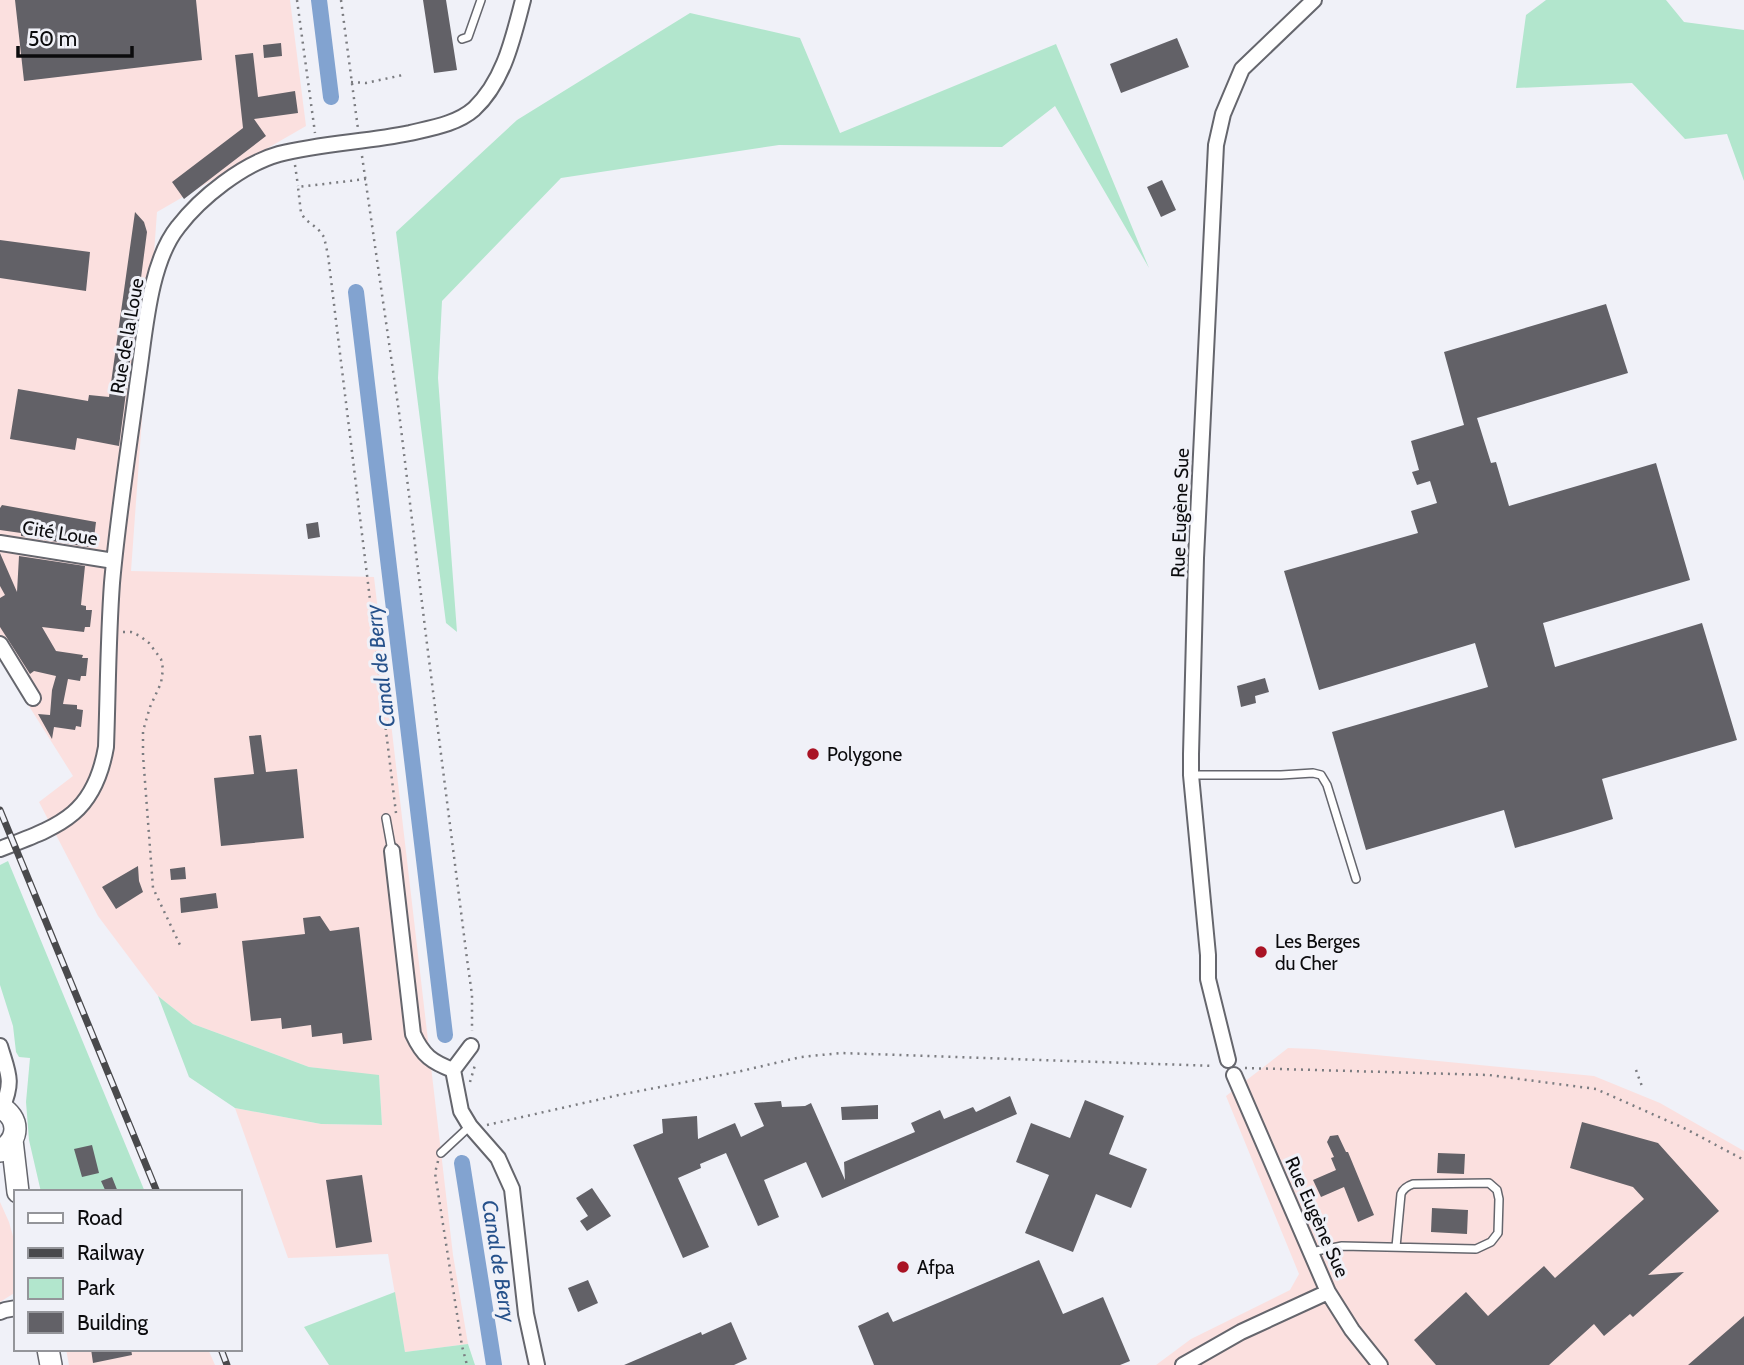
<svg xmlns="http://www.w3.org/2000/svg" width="1744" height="1365" viewBox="0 0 1744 1365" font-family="Cabin,sans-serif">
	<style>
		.industrial { fill: #fbe0df }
		.green { fill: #b2e6cd }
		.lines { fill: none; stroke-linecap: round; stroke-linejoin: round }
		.canal { stroke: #82a3d0; stroke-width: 16 }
		.building { fill: #626167 }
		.service-casing { stroke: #65666d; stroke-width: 10 }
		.minor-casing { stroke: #65666d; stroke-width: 18 }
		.secondary-casing { stroke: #65666d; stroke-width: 24 }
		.path { stroke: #7b7c80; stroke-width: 2.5; stroke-dasharray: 2 5; stroke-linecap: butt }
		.service { stroke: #fff; stroke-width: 7 }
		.minor { stroke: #fff; stroke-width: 14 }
		.secondary { stroke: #fff; stroke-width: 21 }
		.rail-casing { stroke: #49494c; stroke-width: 7 }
		.rail { stroke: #f0f1f8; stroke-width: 4.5; stroke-dasharray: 13; stroke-linecap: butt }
		.poi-dot { fill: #a91324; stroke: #f0f1f8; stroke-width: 2.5 }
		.labels { text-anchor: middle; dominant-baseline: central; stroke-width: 6; stroke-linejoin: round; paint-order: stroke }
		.street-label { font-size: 19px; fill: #0b0b0d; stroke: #f0f1f8 }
		.poi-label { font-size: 19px; fill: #0b0b0d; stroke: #f0f1f8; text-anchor: start }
		.water-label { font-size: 21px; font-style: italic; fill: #26518b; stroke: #f0f1f8 }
	</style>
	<rect width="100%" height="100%" fill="#f0f1f8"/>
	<!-- industrial -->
	<path class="industrial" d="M0 0H290L306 126 157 212 131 571 374 577 453 1255 468 1344 405 1352 388 1254 288 1258 235 1108 321 1124 382 1125 379 1076 309 1067 193 1024 158 996 98 916 39 802 73 776 0 660Z
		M1288 1048 1314 1049 1594 1076 1660 1103 1744 1151V1365H1156L1191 1339 1290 1290 1299 1274 1226 1096Z
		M0 1202 9 1222 16 1247V1292L0 1302Z
		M66 1349H208L215 1365H69Z"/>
	<!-- green -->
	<path class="green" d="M1546 0H1666L1684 22 1744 30V181L1727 134 1685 139 1632 83 1516 88 1526 15Z
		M690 13 800 38 840 133 1056 44 1149 268 1055 106 1002 147 779 145 561 178 442 301 438 378 457 632 446 623 396 232 517 120Z
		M8 861 145 1192H41L29 1140 26 1102 30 1058 19 1057 16 1052 13 1026 0 985V865Z
		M158 996 193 1024 309 1067 379 1075 382 1125 321 1124 235 1108 189 1077Z
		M395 1292 405 1352 468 1344 475 1365H329L304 1327Z"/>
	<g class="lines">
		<!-- canal -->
		<path class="canal" d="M319 0 331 97
			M356 292 445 1035
			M462 1163 494 1365"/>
	</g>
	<!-- building -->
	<path class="building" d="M15 0H196L202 60 24 81Z
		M423 0H446L457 70 434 73Z
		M1177 38 1189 67 1121 93 1110 64Z
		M281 43 282 56 264 58 263 45Z
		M253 53 258 97 295 91 298 113 254 119 266 136 184 199 172 182 243 128 235 55Z
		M1162 180 1176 210 1161 217 1147 187Z
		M135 212 144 222 147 232 119 446 77 438 75 450 10 439 18 389 88 401 89 395 109 397Z
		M0 240 90 252 86 291 0 278Z
		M1606 304 1628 373 1477 418 1491 463 1496 462 1509 506 1656 463 1690 580 1543 623 1555 667 1702 623 1737 740 1602 779 1613 819 1574 831 1515 848 1504 810 1366 850 1332 732 1488 687 1475 643 1319 690 1284 571 1418 533 1411 511 1437 503 1430 481 1417 485 1412 472 1419 470 1411 441 1464 425 1444 352Z
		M2 505 96 522 93 546H89L88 547 21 536V533L0 530V508Z
		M318 522 320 537 308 539 306 524Z
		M0 553 17 592 19 556 85 566 81 605 86 606V610H92L90 627H85L84 632 42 627 56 651 83 655 82 658H88L86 676H81L80 681 68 679 63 704 77 705V709L83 710 81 727 76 726 75 730 54 727 52 739 38 714 50 715 52 690 56 676 34 671 30 674 0 627V598L5 595 0 586Z
		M1265 678 1269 692 1255 696 1256 703 1241 707 1237 686Z
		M261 735 266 772 297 769 304 838 221 846 214 778 254 774 249 736Z
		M138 866 139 881 143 892 116 909 102 887Z
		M185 867 186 879 171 880 170 869Z
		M216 893 218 908 181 913 180 898Z
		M320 916 330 931 359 927 372 1040 343 1044 342 1033 312 1037 311 1025 282 1029 281 1018 251 1021 242 941 305 934 303 918Z
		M1010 1096 1017 1114 822 1198 806 1162 764 1180 779 1217 758 1226 726 1153 700 1164 701 1168 678 1178 709 1247 683 1258 633 1145 663 1133 662 1119 697 1116 698 1139 735 1123 741 1137 764 1126 754 1103 781 1101 782 1107 805 1106 811 1103 845 1180 844 1162 915 1132 911 1123 940 1110 944 1119 973 1107 976 1112Z
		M1085 1100 1124 1116 1109 1154 1147 1169 1131 1208 1096 1194 1073 1252 1025 1233 1049 1175 1016 1162 1031 1123 1070 1138Z
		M878 1105V1119L842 1120 841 1107Z
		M1582 1122 1658 1143 1719 1211 1648 1275 1684 1272 1633 1317 1630 1314 1604 1336 1594 1324 1549 1365H1436L1414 1340 1466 1292 1488 1316 1544 1266 1555 1278 1644 1199 1633 1187 1570 1168Z
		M1338 1135 1346 1152H1348L1374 1215 1358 1222 1344 1187 1321 1197 1313 1180 1336 1170 1331 1158 1334 1157 1327 1142 1330 1136Z
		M92 1145 99 1173 82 1177 74 1149Z
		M1438 1153 1465 1154 1464 1174 1437 1173Z
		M362 1175 372 1242 336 1248 326 1180Z
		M112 1177 118 1192H106L101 1181Z
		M592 1188 611 1216 587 1231 580 1221 588 1216 576 1198Z
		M1432 1208 1468 1210 1467 1234 1431 1232Z
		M1039 1260 1063 1314 1103 1297 1130 1361 1120 1365H874L858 1326 888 1312 893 1322Z
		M588 1280 598 1303 578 1312 568 1288Z
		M1744 1316V1365H1688Z
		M731 1322 747 1359 734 1365H624L701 1332 702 1335Z
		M91 1349H131L132 1355 93 1363Z"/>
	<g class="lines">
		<!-- service casing -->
		<g class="service-casing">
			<path id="service" d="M462 39 468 37 481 0
				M1191 775H1281L1313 773 1321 775 1327 785 1356 879
				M386 818 392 851
				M441 1153 470 1126
				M1311 1252 1342 1246 1476 1249 1491 1242 1498 1233 1499 1199 1497 1190 1489 1183 1413 1184C1407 1186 1403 1189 1401 1194L1396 1247"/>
		</g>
		<!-- minor casing -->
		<g class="minor-casing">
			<path id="minor" d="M0 543 114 561
				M0 644 33 698
				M0 849C59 826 94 816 106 747 108 692 108 638 112 583 118 515 129 447 138 379 145 334 149 263 178 227 201 197 243 164 279 154 322 143 367 142 410 133 431 128 457 124 474 109 504 81 513 38 523 0
				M392 851 413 1034C423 1056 432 1062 453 1070
				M0 1046C8 1073 14 1081 2 1108
				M471 1046 453 1070 461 1111 470 1126 498 1158 512 1189 526 1314 537 1365
				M1228 1060 1208 979V955L1191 775V754L1196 558 1216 145 1223 114 1242 69 1314 0
				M1234 1075 1328 1292 1352 1330 1380 1365
				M0 1312 5 1310 16 1308
				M1183 1365 1241 1332 1328 1292"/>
		</g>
		<!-- secondary casing -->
		<g class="secondary-casing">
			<path id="secondary" d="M0 1107C20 1118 20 1139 0 1151
				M12 1140 18 1192
				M48 1349 51 1365"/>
		</g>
		<!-- path -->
		<path class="path" d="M297 0 315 133
			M341 0 358 129
			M351 82 366 83 403 75
			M362 156 399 412 426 636 467 959 472 995V1031
			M295 165 298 186
			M366 179 298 187 301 213 305 219 318 229 324 237 328 255 396 813
			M123 632H131L140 636 149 643 161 659 163 669 161 683 150 707 143 731V755L153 888 180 945
			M1245 1068 1489 1075 1596 1089 1686 1129 1744 1160
			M1636 1070 1643 1089
			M470 1082 475 1065
			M487 1125 619 1095 737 1072 801 1057 841 1053 1214 1066
			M438 1161 435 1173 462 1346 467 1365"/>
		<!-- service -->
		<use href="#service" class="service"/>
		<!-- minor -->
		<use href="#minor" class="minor"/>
		<!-- secondary -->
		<use href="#secondary" class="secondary"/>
		<!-- rail casing -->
		<g class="rail-casing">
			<path id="rail" d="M0 810 157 1192
				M221 1349 227 1365"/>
		</g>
		<!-- rail -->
		<use href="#rail" class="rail"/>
	</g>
	<!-- markers -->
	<g class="poi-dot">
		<circle cx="813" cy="754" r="7"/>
		<circle cx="1261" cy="952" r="7"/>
		<circle cx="903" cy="1267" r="7"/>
	</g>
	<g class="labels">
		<!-- street labels -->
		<g class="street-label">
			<text transform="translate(127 336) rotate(-80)">Rue de la Loue</text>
			<text transform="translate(1180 513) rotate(-88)">Rue Eugène Sue</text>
			<text transform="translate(60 533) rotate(9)">Cité Loue</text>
			<text transform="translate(1317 1217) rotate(66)">Rue Eugène Sue</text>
		</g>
		<!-- poi labels -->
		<g class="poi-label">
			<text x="827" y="754">Polygone</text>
			<text x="1275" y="941">Les Berges<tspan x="1275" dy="22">du Cher</tspan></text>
			<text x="917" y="1267">Afpa</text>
		</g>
		<!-- water labels -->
		<g class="water-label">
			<text transform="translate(380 666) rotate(-97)">Canal de Berry</text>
			<text transform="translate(499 1261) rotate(81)">Canal de Berry</text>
		</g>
	</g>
	<!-- legend -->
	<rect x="14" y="1190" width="228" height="161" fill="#f0f1f8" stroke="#94959a" stroke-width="2"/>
	<rect x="28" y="1213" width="35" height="10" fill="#ffffff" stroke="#94959a" stroke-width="2"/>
	<text x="77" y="1225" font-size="21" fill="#0b0b0d">Road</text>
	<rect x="28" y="1248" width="35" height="10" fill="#49494c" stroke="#94959a" stroke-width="2"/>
	<text x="77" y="1260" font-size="21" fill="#0b0b0d">Railway</text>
	<rect x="28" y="1278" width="35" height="21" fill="#b2e6cd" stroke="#94959a" stroke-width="2"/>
	<text x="77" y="1295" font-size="21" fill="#0b0b0d">Park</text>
	<rect x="28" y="1312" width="35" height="21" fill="#626167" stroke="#94959a" stroke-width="2"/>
	<text x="77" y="1330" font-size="21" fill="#0b0b0d">Building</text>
	<!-- scale -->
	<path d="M18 46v10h114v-10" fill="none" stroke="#0b0b0d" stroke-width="3.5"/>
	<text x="28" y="46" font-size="21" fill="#0b0b0d" stroke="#f0f1f8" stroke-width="5" paint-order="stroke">50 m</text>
</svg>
